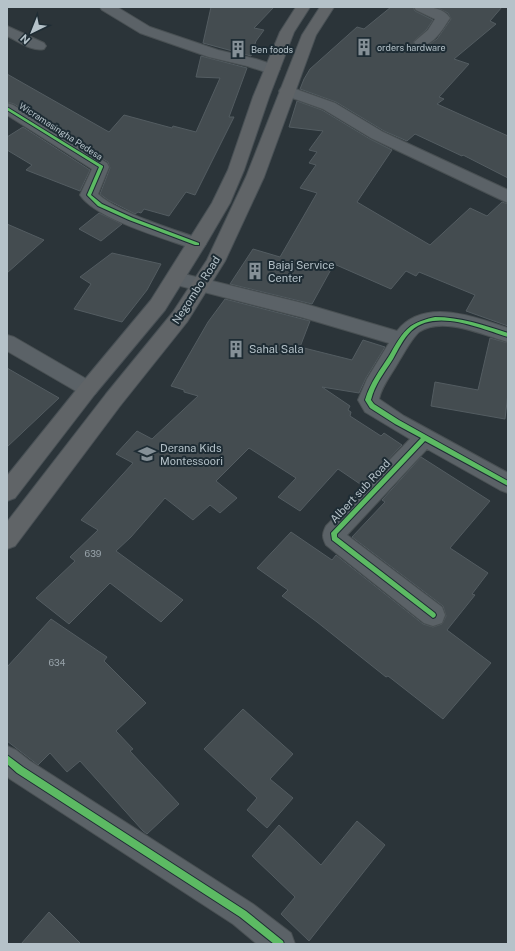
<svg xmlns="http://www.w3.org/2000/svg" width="515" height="951" viewBox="0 0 515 951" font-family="'Public Sans',sans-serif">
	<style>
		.building { fill: #444c50; stroke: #535c61 }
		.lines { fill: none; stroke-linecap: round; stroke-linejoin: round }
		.minor-casing { stroke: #495053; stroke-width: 2 }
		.highway-casing { stroke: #485055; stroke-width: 2 }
		.minor { fill: #5b6267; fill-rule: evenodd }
		.highway { fill: #606467; fill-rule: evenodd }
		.cycleway-casing { stroke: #1e2c34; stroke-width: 2 }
		.cycleway { fill: #5cba63; fill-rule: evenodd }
		.labels { text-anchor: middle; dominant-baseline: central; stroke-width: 4; stroke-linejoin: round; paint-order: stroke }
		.far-poi-label { font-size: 9px; fill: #b5c2c9; stroke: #1e2c34; text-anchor: start }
		.far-street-label { font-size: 9px; fill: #b5c2c9; stroke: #1e2c34 }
		.number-label { font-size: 9px; fill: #99a4ab }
		.poi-label { font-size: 11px; fill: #b5c2c9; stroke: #1e2c34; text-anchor: start }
		.street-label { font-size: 11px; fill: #b5c2c9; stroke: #1e2c34 }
	</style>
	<rect width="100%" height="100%" fill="#2b3439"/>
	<!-- building -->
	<path class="building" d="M211 7H274L254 28 264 30 256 41 251 56 203 43Z
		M391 7H413L415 11 433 20 427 29 413 42 416 46 422 47 428 45 437 39 451 19 448 13 436 7H502L490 21 496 24 454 59 469 64 439 97 444 99 437 104 508 136V178L463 155 462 156 415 134 407 141 384 131 336 102 300 89 304 79 310 69 357 27 364 29Z
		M201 56 247 68 229 117H234L195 195 186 192 169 216 144 209 141 213 138 212 135 214 108 200 100 194 110 168 108 162 14 104 7 102V74L109 132 124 115 172 128 173 126 196 132 220 78 196 77Z
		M297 101 322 110 370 139 392 150 357 202 430 245 470 208 487 216 502 202 508 204V326L466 311 475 295 419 272 416 276 406 271 391 289 334 264 312 304 230 284 253 249 280 257 317 193 300 188 316 165 309 163 317 152 309 150 323 131 289 127Z
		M23 127 90 170 80 191 26 170 32 165 7 150V137Z
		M99 213 122 224 101 241 79 229Z
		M7 224 44 240 7 273Z
		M112 253 161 264 147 290 122 322 74 309 91 284 80 277Z
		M225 299 310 321 300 347 352 360 363 340 385 347 366 378 359 393 322 387 350 406 348 410 351 412 350 416 381 436 384 433 402 445 363 486 338 469 300 511 278 497 296 478 249 448 216 481 237 498 220 513 210 505 193 520 165 498 131 537 116 551 183 600 161 622 110 583 69 624 36 598 75 561 70 557 98 530 81 520 133 463 116 454 137 431 152 439 198 396 184 392V390L171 386 208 322Z
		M490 338 508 343V393L505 419 431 406 435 382 478 390Z
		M7 368 59 398 7 447Z
		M421 457 490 501 450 548 488 573 472 594 475 595 447 630 491 663 443 719 388 676 386 677 317 622 282 596 288 590 257 568 291 532 332 560 336 555 423 624 433 627 442 624 446 616 443 606 352 537 385 502 382 500Z
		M51 619 107 657 104 661 146 703 116 731 133 749 130 751 179 804 147 834 143 831 80 761 67 772 50 753 38 765 7 741V667Z
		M243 709 293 754 270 779 293 798 267 828 247 810 257 798 204 749Z
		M357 821 385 845 309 941 281 914 295 897 252 856 279 825 321 865Z
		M49 912 81 944H21Z"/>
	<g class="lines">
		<!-- minor casing -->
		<g class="minor-casing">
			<path id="minor" d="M100 7H117L150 27 218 50 256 59 277 66 280 69 277 72 272 74 247 66 209 57 140 33 102 10Z
				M414 7C427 7 442 6 450 18 442 30 432 49 416 45L414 42 428 30 435 19 416 10Z
				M7 26 44 43 46 46 44 49C32 52 18 41 7 36Z
				M287 86 335 103 383 132 508 190V203L371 138 323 109 281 94 279 91 281 88Z
				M7 103 13 105 107 163 109 167 98 194C120 214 174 229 203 240L206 244 203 248 197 250 191 248C163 238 96 219 80 195L92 169 7 115Z
				M176 272 302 303 397 331C424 297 474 317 508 328V342C483 335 443 316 419 332 412 338 404 353 399 361 392 374 382 385 379 399L404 416 508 473V493L500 490 427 449 347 535 442 607 445 615 442 623 433 626 424 623 326 545C322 537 322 534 326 526L410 439 365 412 358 400 367 379 389 343 301 317 169 283 167 278 169 273Z
				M7 335 14 337 95 384 98 389 95 394 88 397 81 394 7 351Z
				M7 746 16 750 30 761 253 904 291 933 295 944H257L233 924 10 779 7 776Z"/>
		</g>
		<!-- highway casing -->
		<g class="highway-casing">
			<path id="highway" d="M296 7H310L294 32 269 97 244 170 230 203 206 244 165 310 95 394 15 498 7 501V476L81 384 151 300 212 203 228 170 253 97 280 32Z
				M320 7H334L316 35 264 177 225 261 187 322 120 406 15 546 7 549V522L106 394 173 312 207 260 246 177 302 35Z"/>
		</g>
		<!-- minor -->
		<use href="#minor" class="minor"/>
		<!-- highway -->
		<use href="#highway" class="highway"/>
		<!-- cycleway casing -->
		<g class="cycleway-casing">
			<path id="cycleway" d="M7 107 103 166V167L91 195 102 204 133 218 199 243V245H195L129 220 98 206 87 195 99 167 7 110Z
				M435 317C460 317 484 325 508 333V337C481 329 436 308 411 331 403 339 398 350 393 359 384 373 375 384 371 400L374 404 399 420 508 481V486L425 441 337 534V537L435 613 436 615 435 617 433 618 332 540 331 533 421 438 395 424 370 408 365 400C370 383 380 370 389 356 395 346 401 333 411 326 419 321 426 319 435 317Z
				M7 755 23 767 246 911 283 941 284 944H274L240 917 17 773 7 764Z"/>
		</g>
		<!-- cycleway -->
		<use href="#cycleway" class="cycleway"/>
	</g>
	<!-- icons -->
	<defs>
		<g id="building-bare" transform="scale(1.38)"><path d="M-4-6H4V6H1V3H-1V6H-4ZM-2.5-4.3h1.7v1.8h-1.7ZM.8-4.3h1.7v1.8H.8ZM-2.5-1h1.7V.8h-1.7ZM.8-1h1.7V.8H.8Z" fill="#859097" stroke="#1e2c34" stroke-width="2.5" paint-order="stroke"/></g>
		<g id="school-bare" transform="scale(1.38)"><path d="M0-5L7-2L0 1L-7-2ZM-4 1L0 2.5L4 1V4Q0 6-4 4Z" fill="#859097" stroke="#1e2c34" stroke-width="2.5" paint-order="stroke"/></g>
	</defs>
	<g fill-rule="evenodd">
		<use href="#building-bare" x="364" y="47"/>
		<use href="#building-bare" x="238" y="49"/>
		<use href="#building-bare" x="255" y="271"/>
		<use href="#building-bare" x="236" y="349"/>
		<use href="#school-bare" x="147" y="454"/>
	</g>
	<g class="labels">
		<!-- far-poi labels -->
		<g class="far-poi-label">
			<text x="377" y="47">orders hardware</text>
			<text x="251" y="49">Ben foods</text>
		</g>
		<!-- far-street labels -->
		<g class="far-street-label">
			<text transform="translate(61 131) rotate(33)">Wicramasingha Pedesa</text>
		</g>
		<!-- number labels -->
		<g class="number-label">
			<text x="93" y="553">639</text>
			<text x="57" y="662">634</text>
		</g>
		<!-- poi labels -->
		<g class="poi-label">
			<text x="268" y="265">Bajaj Service<tspan x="268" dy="13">Center</tspan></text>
			<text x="249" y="349">Sahal Sala</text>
			<text x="160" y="448">Derana Kids<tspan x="160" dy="13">Montessoori</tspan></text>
		</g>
		<!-- street labels -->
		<g class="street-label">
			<text transform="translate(196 290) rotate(-57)">Negombo Road</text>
			<text transform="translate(360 491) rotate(-47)">Albert sub Road</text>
		</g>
	</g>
	<!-- border -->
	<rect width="515" height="951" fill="none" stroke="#b5c2c9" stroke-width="16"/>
	<!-- north arrow -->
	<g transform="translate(32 32) rotate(223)" stroke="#1e2c34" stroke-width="3" paint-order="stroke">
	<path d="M0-3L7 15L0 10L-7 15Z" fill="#b5c2c9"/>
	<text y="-6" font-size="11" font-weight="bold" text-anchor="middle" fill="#b5c2c9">N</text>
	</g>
</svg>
